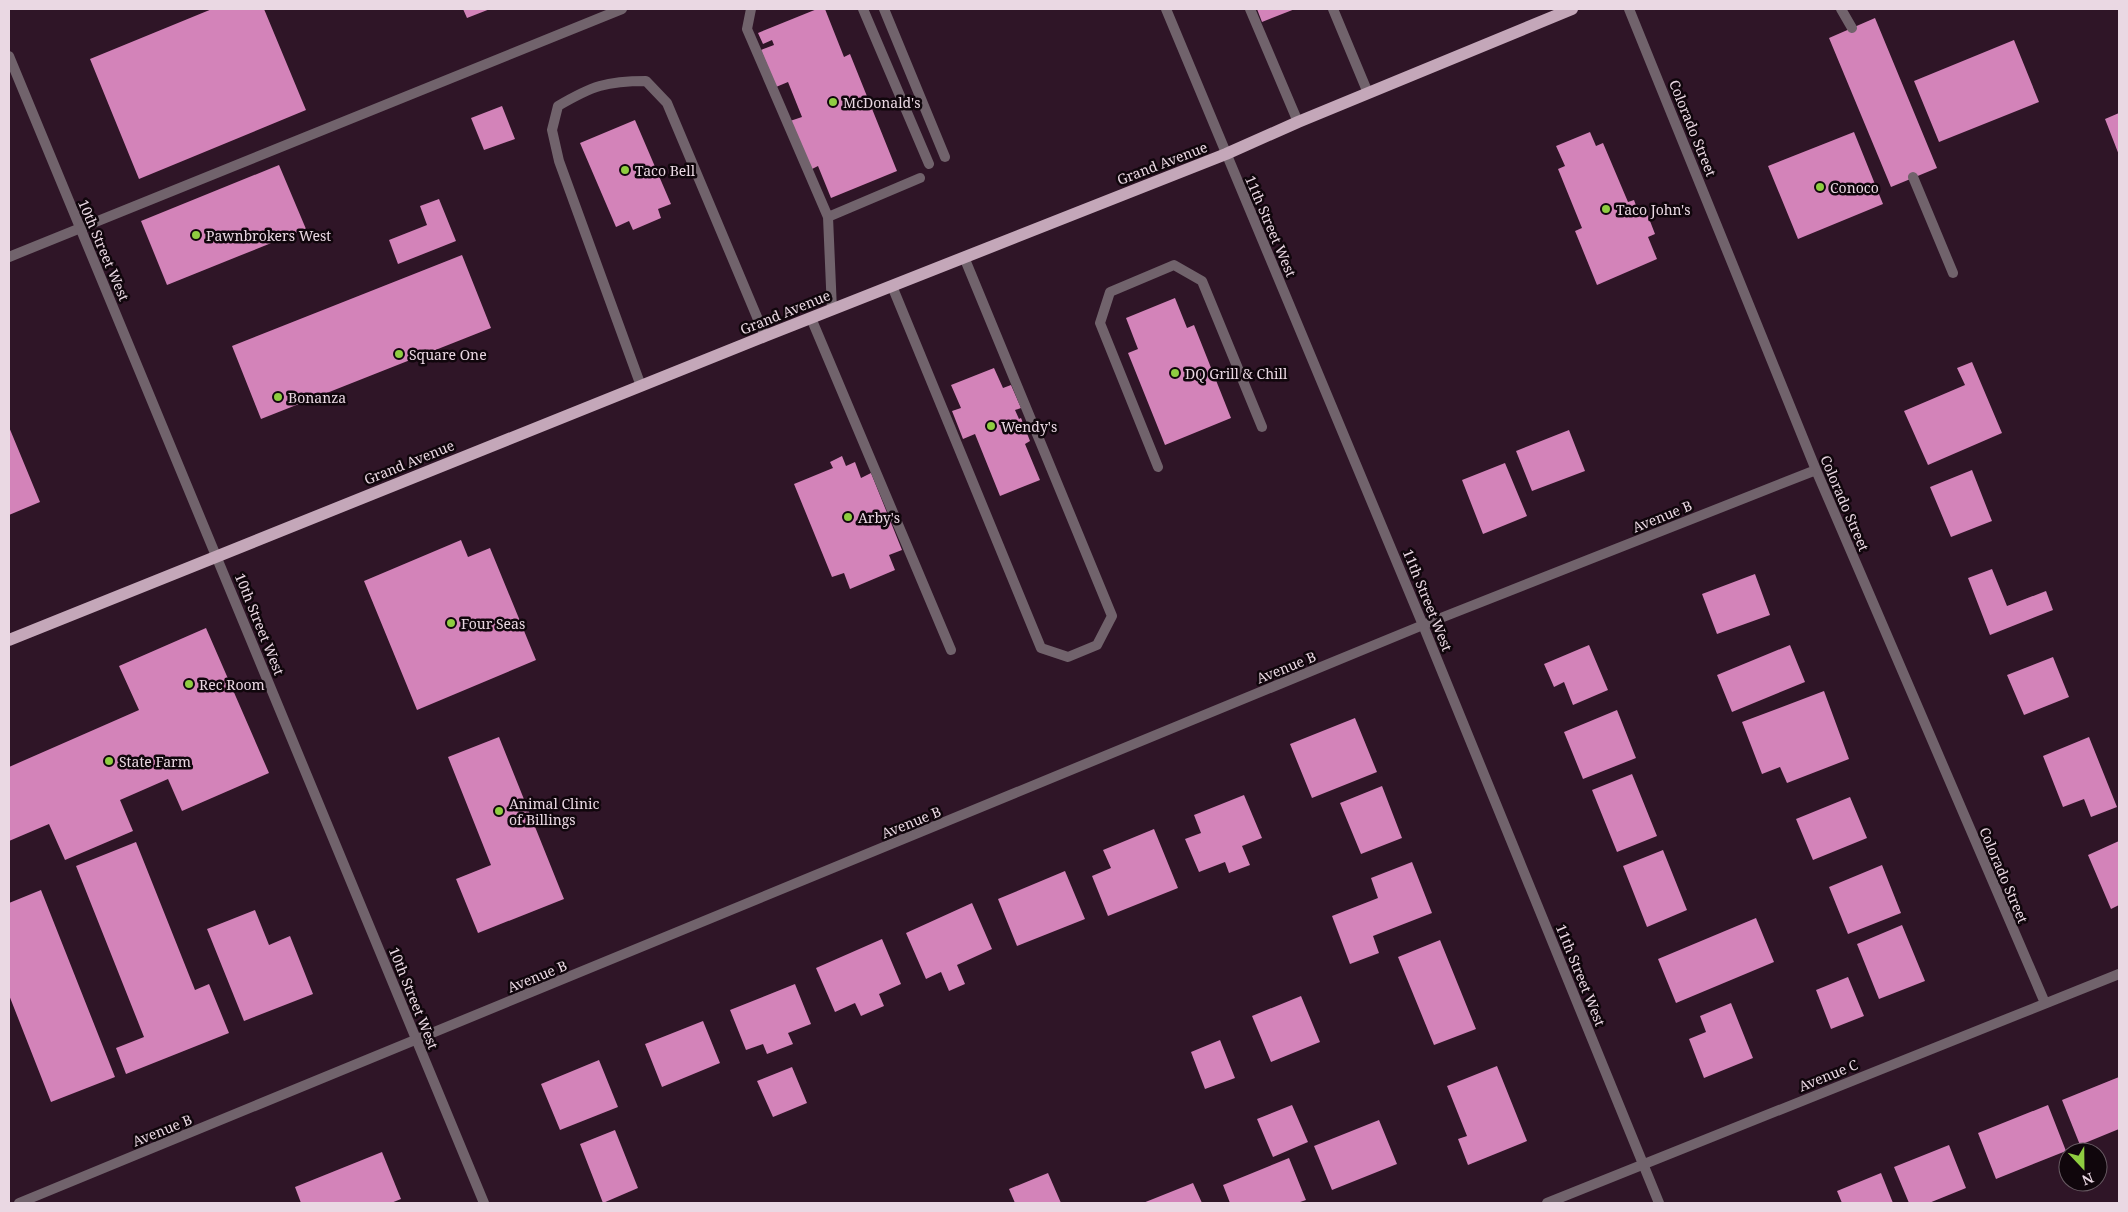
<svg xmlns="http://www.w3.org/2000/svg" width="2128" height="1212" viewBox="0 0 2128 1212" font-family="'Noto Serif',serif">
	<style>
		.building { fill: #d383b9 }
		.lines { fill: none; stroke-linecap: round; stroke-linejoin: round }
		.service { stroke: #71636c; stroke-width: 10 }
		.minor { stroke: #71636c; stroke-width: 10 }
		.primary { stroke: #c4a7b9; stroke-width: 12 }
		.poi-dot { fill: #8fcd41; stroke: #10060c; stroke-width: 2 }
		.labels { text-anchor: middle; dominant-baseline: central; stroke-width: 5; stroke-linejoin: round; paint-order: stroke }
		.poi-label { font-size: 14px; fill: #ead8e3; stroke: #10060c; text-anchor: start }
		.street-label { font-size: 14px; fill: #ead8e3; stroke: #10060c }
	</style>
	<rect width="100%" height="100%" fill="#2f1527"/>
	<!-- building -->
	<path class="building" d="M212 9H264L306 110 139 179 90 59Z
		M463 9H490L467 18Z
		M817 9H825L844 57 850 54 897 171 831 198 818 166 810 170 790 121 802 117 788 82 776 87 761 50 774 45 772 40 763 44 758 33Z
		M1257 9H1295L1262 22Z
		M1875 18 1937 168 1891 187 1829 38Z
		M2014 40 2039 102 1939 142 1914 81Z
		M502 106 515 139 484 150 471 118Z
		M2119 113V155L2105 119Z
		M635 120 671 204 658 209 661 218 633 230 629 221 616 227 580 143Z
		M1590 132 1596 146 1603 143 1628 202 1634 200 1638 211 1645 208 1655 234 1648 237 1657 259 1597 285 1575 231 1582 228 1558 169 1565 166 1556 146Z
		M1854 132 1883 204 1798 239 1768 166Z
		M279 165 306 229 167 285 141 221Z
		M439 199 456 241 398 264 389 240 427 225 420 206Z
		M462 255 491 328 261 419 232 346Z
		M1175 298 1187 328 1194 325 1231 418 1165 445 1128 353 1138 349 1126 318Z
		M1972 362 2002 433 1928 465 1904 411 1965 385 1957 368Z
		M994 368 1003 388 1011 385 1021 408 1015 410 1019 419 1021 418 1030 441 1025 444 1040 480 1000 496 975 434 963 439 952 411 961 408 951 385Z
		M9 427 40 502 9 515Z
		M1569 430 1585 471 1532 491 1516 451Z
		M842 456 846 466 855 462 861 478 871 473 902 550 889 555 895 570 850 589 844 573 832 577 794 484 833 468 830 462Z
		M1505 463 1527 516 1483 534 1462 480Z
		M1972 470 1992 521 1951 537 1930 487Z
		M461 540 468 557 490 548 536 660 417 710 364 581Z
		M1992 569 2007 606 2046 591 2053 610 1990 635 1968 578Z
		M1755 574 1770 615 1717 634 1702 594Z
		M206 628 269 773 182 811 168 779 120 800 133 831 65 860 49 824 9 841V767L139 710 119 666Z
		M1589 645 1608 690 1573 705 1564 682 1554 687 1544 664Z
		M1790 645 1805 682 1732 712 1717 675Z
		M2053 657 2069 697 2024 715 2007 675Z
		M1824 691 1849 759 1787 783 1780 767 1762 774 1742 722Z
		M1617 710 1636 758 1583 779 1564 732Z
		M1355 718 1377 772 1312 798 1290 744Z
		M499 737 564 899 478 933 456 879 491 865 448 757Z
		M2089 737 2117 807 2091 817 2084 799 2063 807 2043 756Z
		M1632 774 1657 836 1617 852 1592 790Z
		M1382 786 1402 838 1361 854 1340 803Z
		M1244 795 1262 838 1242 846 1250 865 1229 873 1225 862 1199 872 1185 839 1201 833 1194 815Z
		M1850 797 1867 838 1813 860 1796 819Z
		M1154 829 1178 888 1108 916 1092 876 1111 868 1103 850Z
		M2119 841V905L2111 909 2088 855Z
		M136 842 195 990 209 984 229 1033 126 1074 116 1048 144 1037 76 866Z
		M1663 850 1687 910 1647 927 1623 866Z
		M1412 862 1432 913 1373 936 1379 953 1350 964 1332 916 1378 898 1371 878Z
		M1882 865 1901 913 1848 934 1829 887Z
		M1065 871 1085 919 1017 946 998 899Z
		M41 890 115 1077 51 1102 9 995V903Z
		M972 903 992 949 957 965 965 984 949 991 941 972 926 979 906 933Z
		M255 910 269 945 290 936 313 994 244 1021 207 929Z
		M1756 918 1774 962 1676 1003 1658 959Z
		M1902 925 1925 981 1879 999 1857 944Z
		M882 939 901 984 879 994 884 1006 861 1016 855 1003 835 1012 816 968Z
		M1440 940 1476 1029 1434 1045 1398 957Z
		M1848 977 1864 1016 1831 1029 1816 990Z
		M795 984 811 1024 788 1033 793 1044 767 1054 763 1044 746 1050 730 1010Z
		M1301 996 1320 1042 1271 1062 1252 1016Z
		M1731 1003 1753 1058 1704 1078 1689 1039 1706 1032 1700 1016Z
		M703 1021 720 1063 662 1087 645 1044Z
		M1220 1040 1235 1078 1205 1089 1191 1052Z
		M599 1060 618 1107 560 1130 541 1084Z
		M1497 1066 1527 1141 1468 1165 1458 1139 1467 1136 1447 1086Z
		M792 1067 807 1103 773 1117 757 1081Z
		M2119 1077V1129L2080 1145 2062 1100Z
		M1292 1105 1308 1142 1273 1157 1257 1119Z
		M2048 1105 2066 1151 1996 1179 1978 1133Z
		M1379 1120 1397 1164 1332 1190 1314 1146Z
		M615 1130 638 1188 603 1203 580 1144Z
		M1949 1145 1966 1188 1929 1203H1909L1894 1167Z
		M382 1152 401 1199 391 1203H301L295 1187Z
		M1289 1158 1306 1200 1297 1203H1230L1223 1185Z
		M1048 1173 1061 1203H1015L1009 1189Z
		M1881 1173 1893 1203H1842L1837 1191Z
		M1193 1183 1202 1203H1143Z"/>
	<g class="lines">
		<!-- service -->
		<path class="service" d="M751 9 747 29 828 217 832 310
			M863 9 929 164
			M884 9 945 157
			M1250 9 1298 122
			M1333 9 1368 93
			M1841 9 1852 28
			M1913 177 1953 273
			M828 217 920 178
			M9 257 622 9
			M892 286 1041 648 1068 657 1097 645 1112 616 964 257
			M811 318 951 650
			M641 386 559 161 552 130 558 106C592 86 606 81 646 81L667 103 765 336
			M1158 467 1100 323 1110 292 1174 265 1202 281 1262 427"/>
		<!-- minor -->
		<path class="minor" d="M1166 9 1423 625 1659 1203
			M1629 9 1816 470 2045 1003
			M9 56 484 1203
			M19 1203 1423 625 1816 470
			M1547 1203 2119 974"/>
		<!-- primary -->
		<path class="primary" d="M9 640 765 336 1226 154 1298 122 1572 9"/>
	</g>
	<!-- markers -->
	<g class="poi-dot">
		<circle cx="833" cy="102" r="5"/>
		<circle cx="625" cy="170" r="5"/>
		<circle cx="1820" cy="187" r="5"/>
		<circle cx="1606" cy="209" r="5"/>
		<circle cx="196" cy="235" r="5"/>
		<circle cx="399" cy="354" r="5"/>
		<circle cx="1175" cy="373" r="5"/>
		<circle cx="278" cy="397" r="5"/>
		<circle cx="991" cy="426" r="5"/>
		<circle cx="848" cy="517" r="5"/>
		<circle cx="451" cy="623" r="5"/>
		<circle cx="189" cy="684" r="5"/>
		<circle cx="109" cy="761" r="5"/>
		<circle cx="499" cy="811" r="5"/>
	</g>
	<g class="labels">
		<!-- poi labels -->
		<g class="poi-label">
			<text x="843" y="102">McDonald's</text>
			<text x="635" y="170">Taco Bell</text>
			<text x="1830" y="187">Conoco</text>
			<text x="1616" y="209">Taco John's</text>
			<text x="206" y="235">Pawnbrokers West</text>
			<text x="409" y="354">Square One</text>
			<text x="1185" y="373">DQ Grill &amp; Chill</text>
			<text x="288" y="397">Bonanza</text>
			<text x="1001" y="426">Wendy's</text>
			<text x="858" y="517">Arby's</text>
			<text x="461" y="623">Four Seas</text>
			<text x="199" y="684">Rec Room</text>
			<text x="119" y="761">State Farm</text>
			<text x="509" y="803">Animal Clinic<tspan x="509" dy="16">of Billings</tspan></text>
		</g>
		<!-- street labels -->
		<g class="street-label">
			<text transform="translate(1693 128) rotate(68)">Colorado Street</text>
			<text transform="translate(1162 163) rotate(-21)">Grand Avenue</text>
			<text transform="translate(1271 226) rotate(67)">11th Street West</text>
			<text transform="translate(104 250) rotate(67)">10th Street West</text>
			<text transform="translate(785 312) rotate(-22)">Grand Avenue</text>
			<text transform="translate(409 462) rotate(-22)">Grand Avenue</text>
			<text transform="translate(1845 503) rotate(67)">Colorado Street</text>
			<text transform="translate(1662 516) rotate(-22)">Avenue B</text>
			<text transform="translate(1428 600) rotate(68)">11th Street West</text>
			<text transform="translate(260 624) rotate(68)">10th Street West</text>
			<text transform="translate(1286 667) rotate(-22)">Avenue B</text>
			<text transform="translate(911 822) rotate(-22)">Avenue B</text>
			<text transform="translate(2004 875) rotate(67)">Colorado Street</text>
			<text transform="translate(1581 975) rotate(68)">11th Street West</text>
			<text transform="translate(537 976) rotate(-22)">Avenue B</text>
			<text transform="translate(414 998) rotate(68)">10th Street West</text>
			<text transform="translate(1828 1075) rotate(-22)">Avenue C</text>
			<text transform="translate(162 1130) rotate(-22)">Avenue B</text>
		</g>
	</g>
	<!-- border -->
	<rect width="2128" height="1212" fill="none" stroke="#ead8e3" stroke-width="20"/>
	<!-- north arrow -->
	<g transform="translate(2083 1167) rotate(158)"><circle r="24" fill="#10060c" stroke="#675a62"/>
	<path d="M0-4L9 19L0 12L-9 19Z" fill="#8fcd41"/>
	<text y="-8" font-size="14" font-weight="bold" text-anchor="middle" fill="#ead8e3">N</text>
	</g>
</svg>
